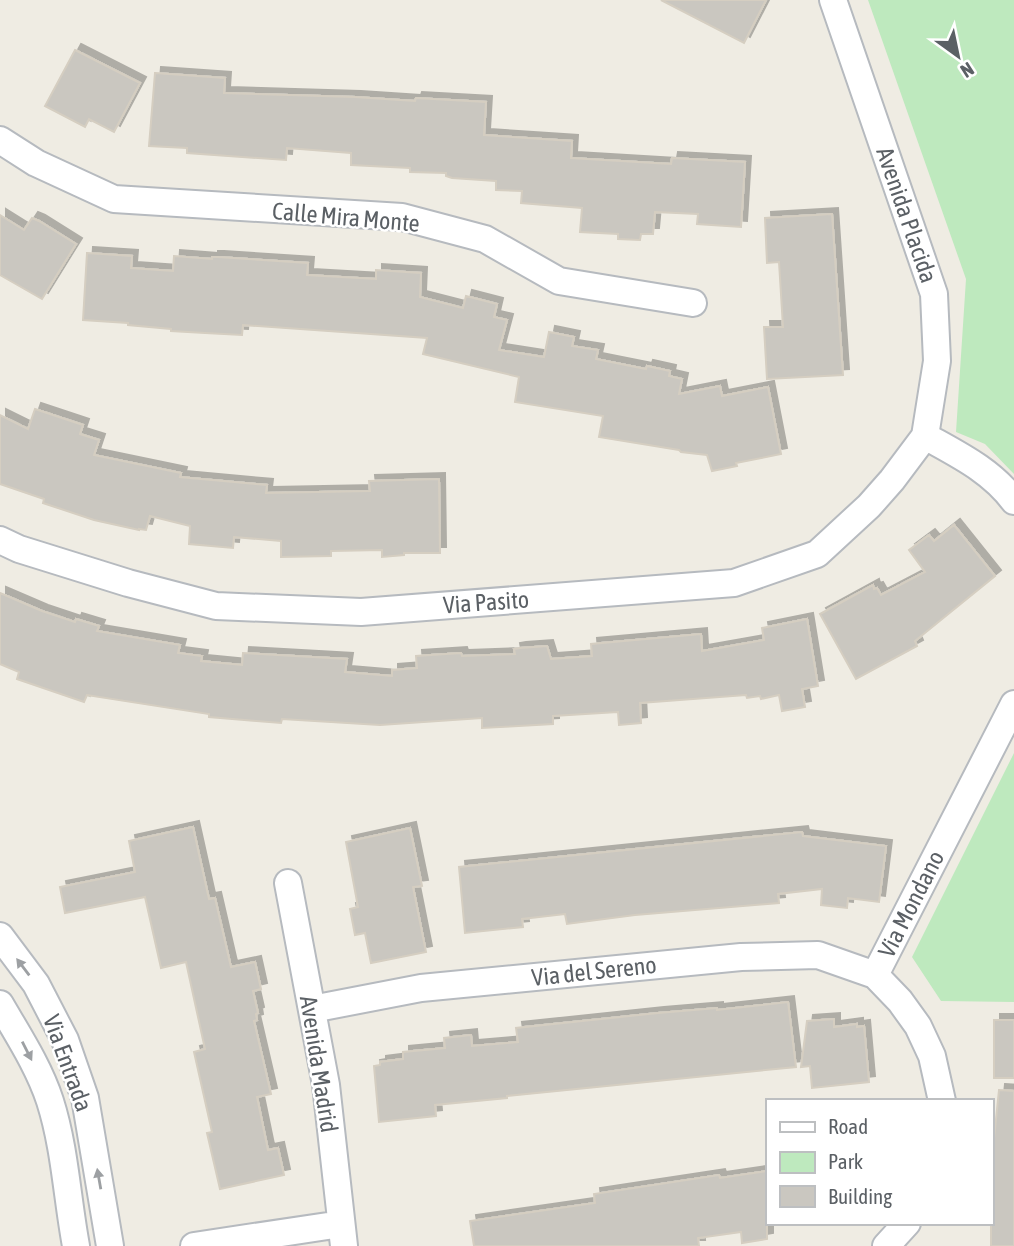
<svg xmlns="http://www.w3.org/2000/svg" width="1014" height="1246" viewBox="0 0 1014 1246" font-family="'Asap Condensed',sans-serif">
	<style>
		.green { fill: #bee9be }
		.building { fill: #cac7c0; stroke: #d5cec1; stroke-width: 2; filter: url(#shadow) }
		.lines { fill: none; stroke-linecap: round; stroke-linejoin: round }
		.street-casing { stroke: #b6babf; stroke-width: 30 }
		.street { stroke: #fff; stroke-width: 26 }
		.oneway { fill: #9da0a3 }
		.labels { text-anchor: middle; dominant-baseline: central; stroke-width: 5; stroke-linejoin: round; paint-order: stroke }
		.street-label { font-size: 24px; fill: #5b6065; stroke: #fff }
	</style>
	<defs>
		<filter id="shadow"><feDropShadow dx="6" dy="-6" stdDeviation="0" flood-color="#0004"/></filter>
	</defs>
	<rect width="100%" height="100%" fill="#efece3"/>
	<!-- green -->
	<path class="green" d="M868 0H1014V474L985 444 956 432 966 279Z
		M1014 753V1002L941 1001 912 957Z"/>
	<!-- building -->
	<path class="building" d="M661 0H766L744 43Z
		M75 50 140 83 114 132 89 119 85 127 45 106Z
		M155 73 225 78 224 93 355 97 415 101 416 98 486 102 484 135 572 141 571 158 671 164 672 158 745 162 741 227 697 224 698 214 655 212 653 234H641L640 240 618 239V234L580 232 582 208 521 203 522 191 496 190V181L452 178 446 176V173L410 172V168L351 165V153L287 148 286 160 187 153V148L149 146Z
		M832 214 843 375 767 379 764 327H783L779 262 767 263 765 218Z
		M0 215 24 230 32 218 39 221 76 244 42 299 0 275Z
		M87 253 132 256 131 268 173 271 174 256 212 259V257H218L308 263 307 275 376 279V270L421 273 420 297 463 308 466 296 497 304 494 317 507 320 499 350 544 357 549 332 574 337 572 346 598 350 596 359 646 369 647 366 670 371 669 376 682 379 679 394 720 386 722 396 768 387 781 454 736 463 737 466 712 471 707 455 681 452 679 450 599 437 603 416 515 402 519 377 423 354 427 338 243 325 242 335 205 333 171 331V329L128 325V323L83 320Z
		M35 409 83 425 80 434 99 440 94 455 181 473 180 477 267 485 266 493 370 491 369 481 439 479 440 553H404V555L382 557V550L331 551V556L281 557V541L234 537 233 548 189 544 190 526 150 516 146 530 139 529V530L94 520 43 503 44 499 0 484V415L28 429Z
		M954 525 995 576 915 641 917 646 856 679 820 614 873 585 874 589 877 588 881 595 925 572 909 550 929 535 934 541Z
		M0 593 42 611 75 622 76 619 99 626 97 631 180 645 178 653 202 656 201 661 242 665 243 653 347 659 345 672 392 676V670L417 668 416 656 461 653 462 656 515 654 514 649 520 648 547 646 551 659 592 656 591 644 701 634 702 651 764 640 762 628 807 619 818 686 802 689 805 707 782 711 779 695 761 699 760 696 747 698 746 695 640 703 641 723 619 725 618 712 553 716V724L482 728V718L380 725 282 719 281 723 209 717V714L87 695 84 702 17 679 19 672 0 664Z
		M193 827 209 899 215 898 231 967 255 962 261 989 253 991 258 1013 256 1014 257 1020 254 1021 271 1094 257 1097 268 1150 278 1148 284 1175 220 1189 207 1133 212 1132 194 1052 205 1049 186 962 161 968 145 897 65 913 60 887 135 872 129 841Z
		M410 828 422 886 413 887 426 952 371 963 365 933 355 935 350 909 358 907 346 842Z
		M802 832 803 836 886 846 879 902 848 898 847 908 821 905 822 889 778 894 779 903 635 915 567 924 565 914 522 919 523 927 465 933 459 867Z
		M788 1002 796 1067 507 1096V1098L435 1105 436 1116 379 1122 374 1066 380 1065V1062L403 1059V1052L445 1048 444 1038 471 1035 472 1046 518 1042 516 1028 658 1013 717 1008V1010Z
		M834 1019V1027L857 1024V1027L864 1026 869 1082 812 1088 810 1066 801 1067 807 1021Z
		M994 1020H1014V1078H994Z
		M999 1090 1014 1091V1246H991V1168Z
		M767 1171V1239L742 1243 741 1232 698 1238 699 1246H474L470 1221 595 1203 594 1194 719 1175 720 1178Z"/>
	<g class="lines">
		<!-- street casing -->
		<g class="street-casing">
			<path id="street" d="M0 140 36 163 114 199 402 217 485 239 559 281 693 303
				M925 436C957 454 991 470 1014 501
				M0 540 19 549 128 583 216 606 361 612 734 583 817 554 869 506 892 480 925 436 937 361 934 294 833 0
				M288 883 326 1085 344 1246
				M0 936 36 984 65 1040 85 1098 110 1246
				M875 975 1014 704
				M0 1004C18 1035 39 1067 50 1101 65 1148 67 1198 76 1246
				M312 1009 421 988 741 957 818 955 875 975 900 1001 918 1026 932 1056 942 1101
				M194 1246 341 1224
				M886 1246 907 1223"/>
		</g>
		<!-- street -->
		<use href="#street" class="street"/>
	</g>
	<!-- one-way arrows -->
	<defs><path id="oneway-solid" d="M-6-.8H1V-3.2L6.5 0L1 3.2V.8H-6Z" transform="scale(1.75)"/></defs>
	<g class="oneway">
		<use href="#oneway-solid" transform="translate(23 967) rotate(-127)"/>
		<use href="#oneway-solid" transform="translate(27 1051) rotate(63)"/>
		<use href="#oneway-solid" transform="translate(99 1179) rotate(-100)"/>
	</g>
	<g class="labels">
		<!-- street labels -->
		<g class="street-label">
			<text transform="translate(907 215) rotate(71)">Avenida Placida</text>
			<text transform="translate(346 217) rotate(5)">Calle Mira Monte</text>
			<text transform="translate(486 602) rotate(-4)">Via Pasito</text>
			<text transform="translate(911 904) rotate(-63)">Via Mondano</text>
			<text transform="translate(594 971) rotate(-6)">Via del Sereno</text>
			<text transform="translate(68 1063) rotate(70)">Via Entrada</text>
			<text transform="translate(319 1064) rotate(81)">Avenida Madrid</text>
		</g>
	</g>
	<!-- legend -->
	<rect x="766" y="1099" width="228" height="126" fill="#ffffff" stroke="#bdbfc1" stroke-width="2"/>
	<rect x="780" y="1122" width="35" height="10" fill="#ffffff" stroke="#bdbfc1" stroke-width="2"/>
	<text x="828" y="1134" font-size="21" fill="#5b6065">Road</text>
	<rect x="780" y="1152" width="35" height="21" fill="#bee9be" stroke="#bdbfc1" stroke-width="2"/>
	<text x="828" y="1169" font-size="21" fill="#5b6065">Park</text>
	<rect x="780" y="1186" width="35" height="21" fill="#cac7c0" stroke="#bdbfc1" stroke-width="2"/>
	<text x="828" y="1204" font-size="21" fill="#5b6065">Building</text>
	<!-- north arrow -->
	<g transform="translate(958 56) rotate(147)" stroke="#ffffff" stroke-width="5" paint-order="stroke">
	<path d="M0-5L12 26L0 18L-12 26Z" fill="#5b6065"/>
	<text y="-10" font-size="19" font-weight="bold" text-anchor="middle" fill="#5b6065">N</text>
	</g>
</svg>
